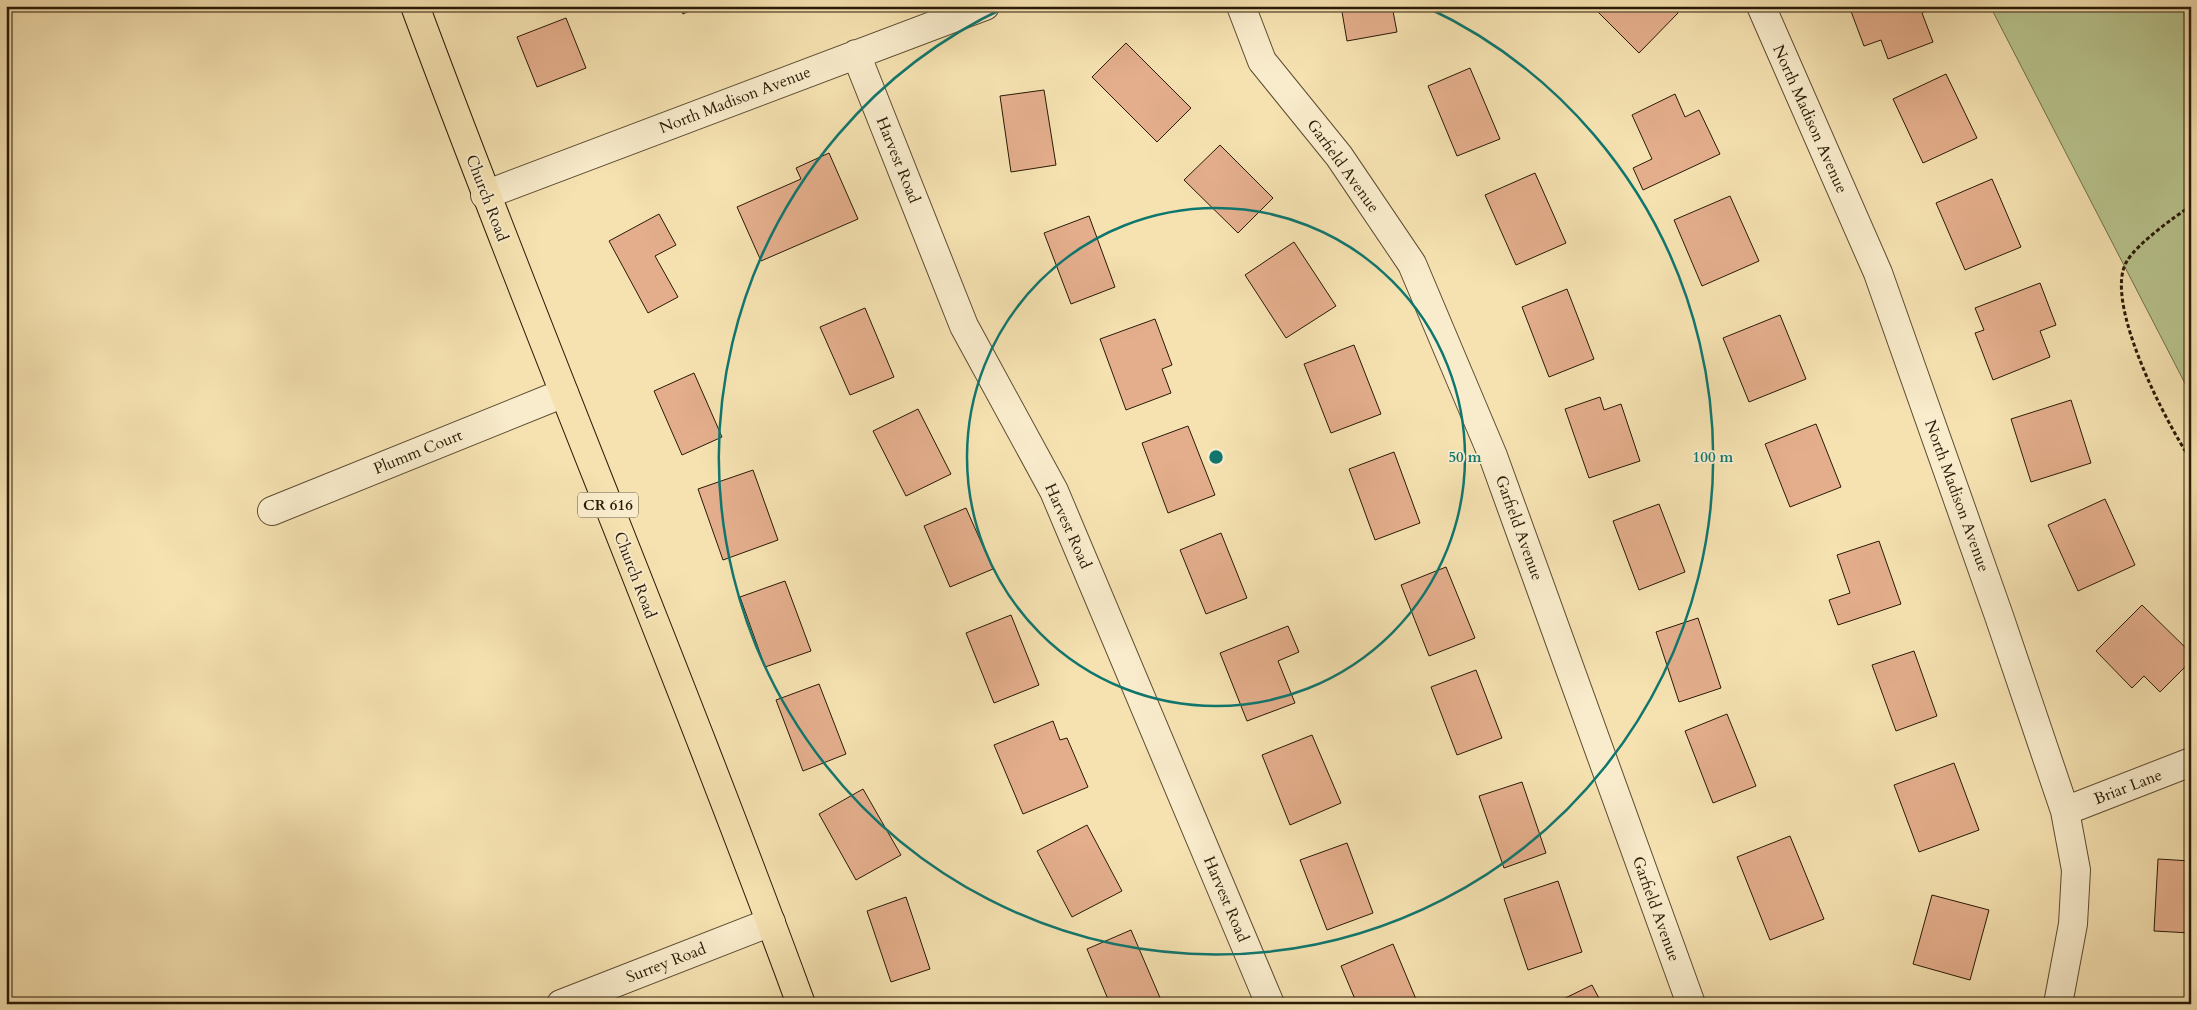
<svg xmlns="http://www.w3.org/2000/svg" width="2197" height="1010" viewBox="0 0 2197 1010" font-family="Cardo,serif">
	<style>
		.green { fill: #b8c48e; stroke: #706f4a }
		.building { fill: #e4ae8c; stroke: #291a06 }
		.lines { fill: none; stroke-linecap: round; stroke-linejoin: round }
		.minor-casing { stroke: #5c4c31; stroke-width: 30 }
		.major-casing { stroke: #291a06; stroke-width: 30 }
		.path { stroke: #291a06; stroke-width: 3; stroke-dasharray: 4 2.5; stroke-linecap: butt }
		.minor { stroke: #f9eccc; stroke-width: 28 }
		.major { stroke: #f6e2b1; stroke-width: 28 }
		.ring { fill: none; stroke: #0f766e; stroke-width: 2.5 }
		.labels { text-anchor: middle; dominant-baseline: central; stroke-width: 4; stroke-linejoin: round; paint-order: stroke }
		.shield { fill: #f9eccc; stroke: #675941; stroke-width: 1 }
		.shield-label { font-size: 15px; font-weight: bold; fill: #291a06 }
		.street-label { font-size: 16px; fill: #291a06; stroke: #f9eccc }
		.centre { fill: #0f766e; stroke: #f9eccc; stroke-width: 2.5 }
		.ring-label { font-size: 15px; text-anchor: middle; font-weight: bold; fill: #0f766e; stroke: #f9eccc; stroke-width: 4; stroke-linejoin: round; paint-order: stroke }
	</style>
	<rect width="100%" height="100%" fill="#f6e2b1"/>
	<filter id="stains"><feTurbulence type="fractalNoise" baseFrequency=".004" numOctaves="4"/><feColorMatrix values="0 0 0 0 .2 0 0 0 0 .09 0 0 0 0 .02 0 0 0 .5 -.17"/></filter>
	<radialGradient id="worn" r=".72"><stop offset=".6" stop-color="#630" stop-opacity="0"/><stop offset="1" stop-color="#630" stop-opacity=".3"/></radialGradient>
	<!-- green -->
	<path class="green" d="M1990 6H2191V395Z"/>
	<!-- building -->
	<path class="building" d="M679 6H699L683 14Z
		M1341 6H1392L1397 32 1347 41Z
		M1592 6H1672L1678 13 1639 53Z
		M1849 6H1938L1922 13 1933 42 1888 59 1881 40 1864 46Z
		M566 18 586 68 537 87 517 37Z
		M1126 43 1191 108 1157 142 1092 77Z
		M1470 68 1500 139 1457 156 1428 86Z
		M1946 74 1977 138 1923 163 1893 99Z
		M1044 90 1056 165 1011 172 1000 96Z
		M1675 94 1685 117 1699 110 1720 154 1643 190 1633 168 1652 159 1632 115Z
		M1220 145 1273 198 1238 233 1184 180Z
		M829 153 858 219 761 261 737 207 801 179 796 168Z
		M1535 173 1566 243 1516 265 1485 195Z
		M1992 179 2021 247 1965 270 1936 203Z
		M1730 196 1759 261 1702 286 1674 220Z
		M659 214 676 245 655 256 678 297 648 313 609 241Z
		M1089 216 1115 287 1071 304 1044 233Z
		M1294 242 1336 306 1286 338 1245 275Z
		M2040 283 2056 325 2040 331 2050 357 1993 380 1975 333 1984 330 1975 308Z
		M1567 289 1594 359 1549 377 1522 307Z
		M865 308 894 377 850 395 820 327Z
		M1780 315 1806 379 1749 402 1723 338Z
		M1155 319 1172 365 1162 369 1171 393 1126 410 1100 339Z
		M1354 345 1381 414 1331 433 1304 364Z
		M694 373 722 437 682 455 654 391Z
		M1600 397 1604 410 1621 404 1640 461 1589 478 1565 409Z
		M2071 400 2091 463 2031 482 2011 419Z
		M918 409 951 474 906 496 873 431Z
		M1816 424 1841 487 1790 507 1765 444Z
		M1188 426 1215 495 1168 513 1142 443Z
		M1394 452 1420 523 1375 540 1349 469Z
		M753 470 778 540 723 560 698 489Z
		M2105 499 2135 565 2078 591 2048 525Z
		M1659 504 1685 572 1639 590 1613 521Z
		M966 508 993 569 950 587 924 526Z
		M1221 533 1247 598 1206 614 1180 550Z
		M1879 541 1901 604 1838 625 1829 600 1850 593 1837 555Z
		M1446 567 1475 638 1429 656 1401 585Z
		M785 581 811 651 765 667 740 597Z
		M2142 605 2191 653V661L2160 692 2144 676 2132 688 2096 651Z
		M1011 615 1039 685 994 703 966 633Z
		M1698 618 1721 688 1679 702 1656 632Z
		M1288 626 1299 652 1278 661 1295 703 1247 721 1220 653Z
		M1914 651 1937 716 1896 731 1872 665Z
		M1476 670 1502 738 1457 755 1431 687Z
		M819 684 846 754 803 771 776 700Z
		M1727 714 1756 786 1713 803 1685 731Z
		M1053 721 1060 740 1067 738 1088 787 1023 814 994 745Z
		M1312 735 1341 803 1290 825 1262 755Z
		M1954 763 1979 830 1919 852 1894 785Z
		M1522 782 1546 853 1504 868 1479 796Z
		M863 789 901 855 856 880 819 814Z
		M1087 825 1122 891 1072 917 1037 851Z
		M1790 836 1824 919 1770 940 1737 857Z
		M1347 843 1373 913 1327 930 1300 860Z
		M2158 859 2191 861V933L2154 931Z
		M1558 881 1582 952 1528 970 1504 899Z
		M1932 895 1989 910 1970 980 1913 964Z
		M906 897 930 969 891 982 867 911Z
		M1131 930 1161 1000 1152 1004H1110L1087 949Z
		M1393 944 1418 1004H1357L1341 966Z
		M1592 985 1602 1004H1553Z"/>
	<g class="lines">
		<!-- minor casing -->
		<g class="minor-casing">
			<path id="minor" d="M1241 6 1262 61 1339 156 1412 264 1493 456 1691 1004
				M1761 6 1878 273 1999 616 2065 811 2076 870 2073 924 2058 1004
				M856 54 964 326 1054 491 1270 1004
				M485 195 985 6
				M272 511 564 393
				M2065 811 2191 762
				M561 1004 771 922"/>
		</g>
		<!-- major casing -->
		<g class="major-casing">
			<path id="major" d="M415 6C539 341 678 669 801 1004"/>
		</g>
		<!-- path -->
		<path class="path" d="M2191 206C2174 217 2137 244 2127 261 2102 301 2167 424 2191 460"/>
		<!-- minor -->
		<use href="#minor" class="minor"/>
		<!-- major -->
		<use href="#major" class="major"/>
	</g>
	<!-- distance rings -->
	<g class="ring">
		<circle cx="1216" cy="457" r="249"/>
		<path d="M1426 7A497 497 0 1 1 1006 7"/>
	</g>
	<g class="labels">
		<!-- shield labels -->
		<rect class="shield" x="578" y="492.5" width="60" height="25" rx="4"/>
		<g class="shield-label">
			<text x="608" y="505">CR 616</text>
		</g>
		<!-- street labels -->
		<g class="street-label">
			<text transform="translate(735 100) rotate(-21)">North Madison Avenue</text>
			<text transform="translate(1810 119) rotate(66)">North Madison Avenue</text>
			<text transform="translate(898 160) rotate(68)">Harvest Road</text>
			<text transform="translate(1343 166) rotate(54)">Garfield Avenue</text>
			<text transform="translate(487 198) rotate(69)">Church Road</text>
			<text transform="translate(418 452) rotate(-22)">Plumm Court</text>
			<text transform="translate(1957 496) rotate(70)">North Madison Avenue</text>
			<text transform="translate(1068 526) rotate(66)">Harvest Road</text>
			<text transform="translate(1519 528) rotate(70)">Garfield Avenue</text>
			<text transform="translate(635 575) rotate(69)">Church Road</text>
			<text transform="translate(2128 787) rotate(-21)">Briar Lane</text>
			<text transform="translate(1226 899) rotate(67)">Harvest Road</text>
			<text transform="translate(1656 909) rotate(70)">Garfield Avenue</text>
			<text transform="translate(666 963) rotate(-21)">Surrey Road</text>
		</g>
	</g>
	<circle cx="1216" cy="457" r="8" class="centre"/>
	<g class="ring-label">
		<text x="1465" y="462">50 m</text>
		<text x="1713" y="462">100 m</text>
	</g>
	<!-- margin -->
	<rect width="2197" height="1010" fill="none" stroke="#f6e2b1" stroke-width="25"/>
	<rect x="8" y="8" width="2182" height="995" fill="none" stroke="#291a06" stroke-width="2.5"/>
	<rect x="12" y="12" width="2172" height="985" fill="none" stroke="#291a06"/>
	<rect width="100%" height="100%" filter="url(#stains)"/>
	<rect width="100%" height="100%" fill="url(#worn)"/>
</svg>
